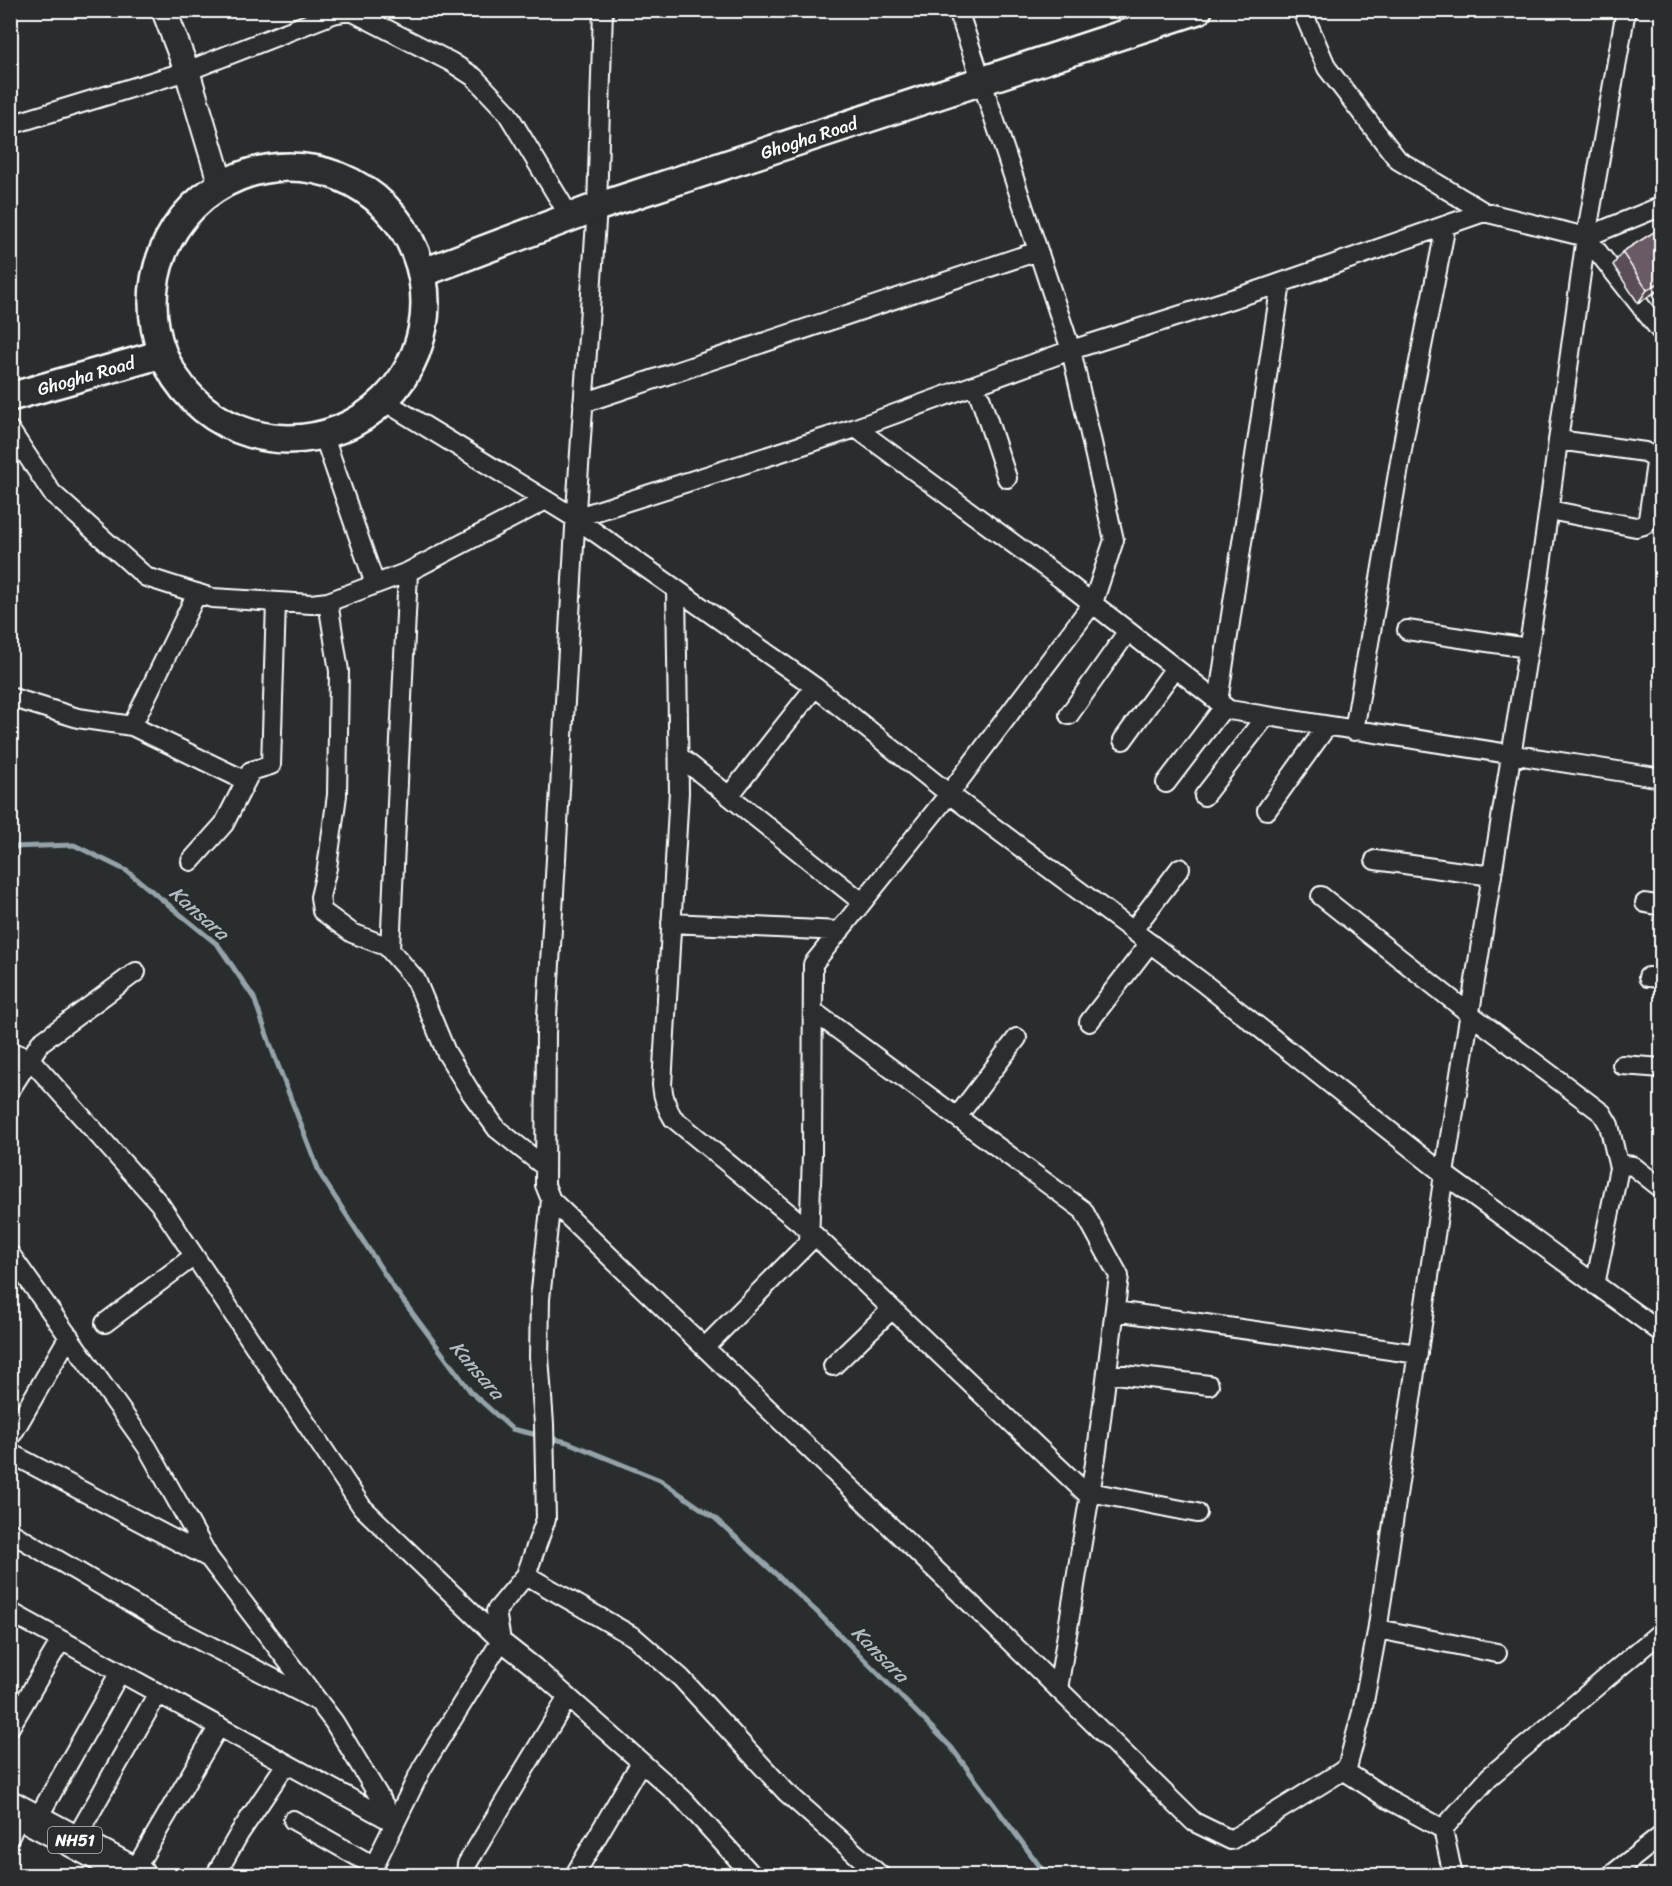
<svg xmlns="http://www.w3.org/2000/svg" width="1672" height="1886" viewBox="0 0 1672 1886" font-family="Sriracha,sans-serif">
	<style>
		.lines { fill: none; stroke-linecap: round; stroke-linejoin: round }
		.stream { stroke: #94a3aa; stroke-width: 5 }
		.street-casing { stroke: #fff; stroke-width: 22 }
		.secondary-casing { stroke: #fff; stroke-width: 28 }
		.primary-casing { stroke: #fff; stroke-width: 32 }
		.highway-casing { stroke: #fff; stroke-width: 36 }
		.street { stroke: #2a2d2e; stroke-width: 18 }
		.secondary { stroke: #2a2d2e; stroke-width: 24 }
		.primary { stroke: #2a2d2e; stroke-width: 27 }
		.highway { stroke: #2a2d2e; stroke-width: 32 }
		.wall { fill: #5a4d58; stroke: #fff; stroke-width: 1.5 }
		.shaded-wall { fill: #4a3f47; stroke: #fff; stroke-width: 1.5 }
		.building { fill: #695a66; stroke: #fff; stroke-width: 1.5 }
		.labels { text-anchor: middle; dominant-baseline: central; stroke-width: 4.5; stroke-linejoin: round; paint-order: stroke }
		.shield { fill: #2a2d2e; stroke: #bfc0c0; stroke-width: 1.5 }
		.shield-label { font-size: 16px; font-weight: bold; fill: #fff }
		.street-label { font-size: 18px; fill: #fff; stroke: #2a2d2e }
		.water-label { font-size: 20px; font-style: italic; fill: #afbac0; stroke: #2a2d2e }
	</style>
	<rect width="100%" height="100%" fill="#2a2d2e"/>
	<filter id="ink" filterUnits="userSpaceOnUse"><feTurbulence type="fractalNoise" baseFrequency=".0167" numOctaves="2"/><feDisplacementMap in="SourceGraphic" scale="12" xChannelSelector="R" yChannelSelector="G"/><feConvolveMatrix kernelMatrix="1 2 1 2 8 2 1 2 1" color-interpolation-filters="sRGB"/></filter>
	<g filter="url(#ink)">
		<g class="lines">
			<!-- stream -->
			<path class="stream" d="M10 847 74 845 127 871 218 945 254 998 274 1055 320 1174 393 1287 471 1392 512 1429 567 1442 660 1480 716 1519 816 1611 951 1747 1047 1876"/>
			<!-- street casing -->
			<g class="street-casing">
				<path id="street" d="M603 10 597 207 576 510 546 1033 545 1185 551 1200 994 1626 1194 1822 1231 1840 1347 1768 1362 1712 1377 1632 1444 1174 1537 594 1586 237 1626 10
					M1302 10 1327 68 1398 160 1484 212 1586 237 1662 206
					M351 11 451 62 474 77 506 111 570 217
					M10 125 187 71 333 14 354 10
					M1586 237 1662 333
					M976 385 1007 478
					M384 401 575 518 815 687 953 797 1202 982 1444 1174 1662 1333
					M583 403 1038 251
					M856 428 1071 350 958 10
					M10 430 52 493 146 577 212 598 311 604 328 602 339 671 337 795 327 868 320 897 322 911 352 933 386 946 390 950 416 980 446 1052 471 1093 497 1129 545 1167
					M323 434 375 584
					M1549 510 1636 527 1644 525 1648 519 1656 463 1654 457 1645 452 1558 440
					M575 518 856 428 1060 578 1229 710 1662 778
					M676 589 679 792 662 1085C663 1098 666 1107 673 1118L810 1231 1090 1497
					M328 602 408 572 546 500
					M1407 630 1528 648
					M10 697 78 718 132 726 197 593
					M1218 702 1281 283
					M1069 715 1128 631
					M132 726 246 781
					M1354 731 1404 438 1446 225
					M1123 740 1175 668
					M679 756 862 902
					M1166 783 1224 707
					M729 796 815 687
					M1204 796 1266 716
					M1267 810 1327 726
					M1375 860 1492 876
					M191 861 224 824 251 771 271 765 276 602
					M1321 896 1470 1014 1602 1113 1609 1125 1619 1168
					M1645 903 1662 906
					M671 923 840 931
					M1133 930 1180 868
					M390 950 408 572
					M1648 977 1662 978
					M813 1011 1083 1210 1119 1276 1097 1451 1058 1689
					M1089 1022 1150 943
					M10 1051 30 1059 159 1203 362 1507 501 1641
					M1622 1065 1662 1068
					M10 1090 40 1043 136 972
					M957 1117 1017 1038
					M10 1254 147 1447 209 1558
					M1595 1285 1619 1168 1625 1165 1633 1166 1662 1189
					M1115 1311 1418 1354
					M105 1323 194 1256
					M705 1347 809 1242 812 1155 813 964 949 794 1093 603 1114 540 1071 350 1263 289 1484 212
					M833 1366 892 1309
					M1107 1373 1209 1385
					M10 1438 69 1336
					M10 1453 209 1558 334 1722 395 1823 10 1612
					M1090 1492 1197 1513
					M10 1532 160 1620 315 1700
					M526 1575 634 1637 681 1678 786 1792 881 1876
					M1378 1629 1497 1653
					M501 1641 496 1611 526 1575 546 1519 544 1424 539 1357 540 1299 551 1200
					M10 1727 61 1640
					M1343 1770 1388 1799 1443 1829
					M293 1820 374 1866
					M36 1821 120 1672
					M10 1836 21 1813
					M75 1840 158 1693
					M133 1873 219 1726
					M215 1876 239 1834 286 1764
					M369 1876 422 1768 501 1641 534 1667 683 1799 753 1876
					M468 1876 466 1873 467 1864 568 1697
					M574 1876 641 1762
					M1453 1876 1443 1829 1489 1777 1662 1631
					M1610 1876 1662 1835"/>
			</g>
			<!-- secondary casing -->
			<g class="secondary-casing">
				<path id="secondary" d="M164 10 187 71 221 185"/>
			</g>
			<!-- primary casing -->
			<g class="primary-casing">
				<path id="primary" d="M153 303a136 136 0 1 1 272 0a136 136 0 1 1-272 0Z
					M422 273 597 207 1198 10
					M10 397 162 354"/>
			</g>
			<!-- highway casing -->
			<g class="highway-casing">
				<path id="highway" d="M10 1807 139 1876"/>
			</g>
			<!-- street -->
			<use href="#street" class="street"/>
			<!-- secondary -->
			<use href="#secondary" class="secondary"/>
			<!-- primary -->
			<use href="#primary" class="primary"/>
			<!-- highway -->
			<use href="#highway" class="highway"/>
		</g>
		<!-- wall -->
		<path class="wall" d="M1662 227V288L1638 303 1613 265 1622 252Z"/>
		<!-- shaded-wall -->
		<path class="shaded-wall" d="M1662 281V288L1638 303 1647 290Z"/>
		<!-- building -->
		<path class="building" d="M1662 227V281L1647 290 1622 252Z"/>
	</g>
	<g class="labels">
		<!-- shield labels -->
		<rect class="shield" x="48" y="1827" width="54" height="26" rx="4.5"/>
		<g class="shield-label">
			<text x="75" y="1840">NH51</text>
		</g>
		<!-- street labels -->
		<g class="street-label">
			<text transform="translate(809 138) rotate(-18)">Ghogha Road</text>
			<text transform="translate(86 376) rotate(-16)">Ghogha Road</text>
		</g>
		<!-- water labels -->
		<g class="water-label">
			<text transform="translate(199 913) rotate(41)">Kansara</text>
			<text transform="translate(477 1370) rotate(49)">Kansara</text>
			<text transform="translate(880 1654) rotate(45)">Kansara</text>
		</g>
	</g>
	<!-- margin -->
	<rect width="1672" height="1886" fill="none" stroke="#2a2d2e" stroke-width="36"/>
	<rect x="18" y="18" width="1636" height="1850" fill="none" stroke="#fff" stroke-width="2" filter="url(#ink)"/>
</svg>
